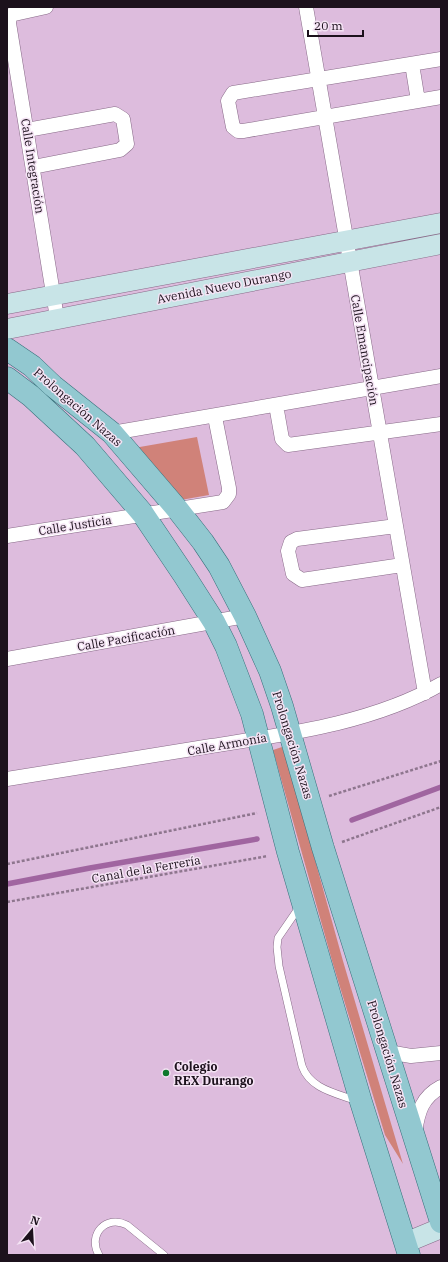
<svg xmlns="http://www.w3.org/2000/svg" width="448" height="1262" viewBox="0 0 448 1262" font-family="'IBM Plex Serif',serif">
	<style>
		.green { fill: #d08279 }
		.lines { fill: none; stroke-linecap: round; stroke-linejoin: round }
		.stream { stroke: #a065a0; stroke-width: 5.5 }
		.lane-casing { stroke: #886a88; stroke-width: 8 }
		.street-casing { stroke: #886a88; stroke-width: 15 }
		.secondary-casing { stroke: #886a88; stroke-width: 21 }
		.primary-casing { stroke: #39717c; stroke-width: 23 }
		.path { stroke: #8e768e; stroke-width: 2.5; stroke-dasharray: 3 2; stroke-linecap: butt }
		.lane { stroke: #fff; stroke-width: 7 }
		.street { stroke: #fff; stroke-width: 14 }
		.secondary { stroke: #c8e4e7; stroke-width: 20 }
		.primary { stroke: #92c8d0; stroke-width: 22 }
		.poi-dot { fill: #0e782c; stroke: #f4e3f4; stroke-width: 1.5 }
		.labels { text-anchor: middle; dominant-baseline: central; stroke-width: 3; stroke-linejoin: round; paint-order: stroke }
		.street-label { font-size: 12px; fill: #1c111c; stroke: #f4e3f4 }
		.poi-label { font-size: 12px; font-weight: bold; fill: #1c111c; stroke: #f4e3f4; text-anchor: start }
	</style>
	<rect width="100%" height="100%" fill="#ddbcdd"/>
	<!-- green -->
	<path class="green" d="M197 437 209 495 175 501 134 448Z
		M282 747 292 777 343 961 403 1164 385 1135 333 964 273 750Z"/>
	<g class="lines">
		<!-- stream -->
		<path class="stream" d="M352 820 441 787
			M7 884 90 868 257 839"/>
		<!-- lane casing -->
		<g class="lane-casing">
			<path id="lane" d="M300 906 278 938 277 947 279 966 302 1066C310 1089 336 1093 357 1101
				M99 1255C87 1235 106 1214 127 1225L164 1255"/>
		</g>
		<!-- street casing -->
		<g class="street-casing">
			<path id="street" d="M46 7 10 15 9 23 57 318
				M306 7 425 693
				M441 59 233 93 228 101 233 127 238 131H243L441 97
				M412 64 418 101
				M27 130 115 114 123 119 127 144 120 150 33 167
				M276 405 282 439 288 445 441 424
				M112 433 441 376
				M396 526 297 539 291 542 288 551 293 574 302 580 402 565
				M7 536 223 502 229 494V488L215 417
				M7 659 245 616
				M7 779C75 768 143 757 211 746 288 734 373 723 441 684
				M388 1052 411 1056 441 1053
				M415 1132C418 1112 422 1097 441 1087"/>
		</g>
		<!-- secondary casing -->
		<g class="secondary-casing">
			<path id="secondary" d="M7 304 441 223
				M7 329 441 244
				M405 1243 441 1228"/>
		</g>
		<!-- primary casing -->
		<g class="primary-casing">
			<path id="primary" d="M7 349 32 366 53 386 112 433 178 510 203 542 219 566 245 616 270 671 282 706 323 848 441 1222
				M7 378 31 396 85 446 143 514 184 575 214 622 226 646 252 714 288 852 361 1102 409 1255"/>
		</g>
		<!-- path -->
		<path class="path" d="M329 796 441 761
			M342 842 441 807
			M7 864 257 813
			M7 902 268 856"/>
		<!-- lane -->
		<use href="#lane" class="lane"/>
		<!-- street -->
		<use href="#street" class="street"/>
		<!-- secondary -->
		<use href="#secondary" class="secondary"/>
		<!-- primary -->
		<use href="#primary" class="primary"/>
	</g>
	<!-- markers -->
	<circle class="poi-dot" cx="166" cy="1073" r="4"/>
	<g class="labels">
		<!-- street labels -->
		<g class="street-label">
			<text transform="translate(33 166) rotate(81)">Calle Integración</text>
			<text transform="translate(224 286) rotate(-11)">Avenida Nuevo Durango</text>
			<text transform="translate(365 350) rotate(80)">Calle Emancipación</text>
			<text transform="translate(78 407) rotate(41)">Prolongación Nazas</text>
			<text transform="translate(75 525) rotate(-9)">Calle Justicia</text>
			<text transform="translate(126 638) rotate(-10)">Calle Pacificación</text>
			<text transform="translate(227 744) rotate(-10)">Calle Armonía</text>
			<text transform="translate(293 745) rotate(73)">Prolongación Nazas</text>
			<text transform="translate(146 869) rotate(-10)">Canal de la Ferrería</text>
			<text transform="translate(388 1054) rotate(73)">Prolongación Nazas</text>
		</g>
		<!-- poi labels -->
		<g class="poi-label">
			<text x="174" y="1066">Colegio<tspan x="174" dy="14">REX Durango</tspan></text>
		</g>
	</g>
	<!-- border -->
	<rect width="448" height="1262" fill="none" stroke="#1c111c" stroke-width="16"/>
	<!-- north arrow -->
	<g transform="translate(32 1230) rotate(18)" stroke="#f4e3f4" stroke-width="3" paint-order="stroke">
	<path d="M0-3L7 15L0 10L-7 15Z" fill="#1c111c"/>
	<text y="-6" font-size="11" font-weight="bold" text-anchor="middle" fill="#1c111c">N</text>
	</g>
	<!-- scale -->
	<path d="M308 30v6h55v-6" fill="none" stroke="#1c111c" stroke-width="2"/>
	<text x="314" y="30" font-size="12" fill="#1c111c" stroke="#f4e3f4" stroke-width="3" paint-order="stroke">20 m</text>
</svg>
